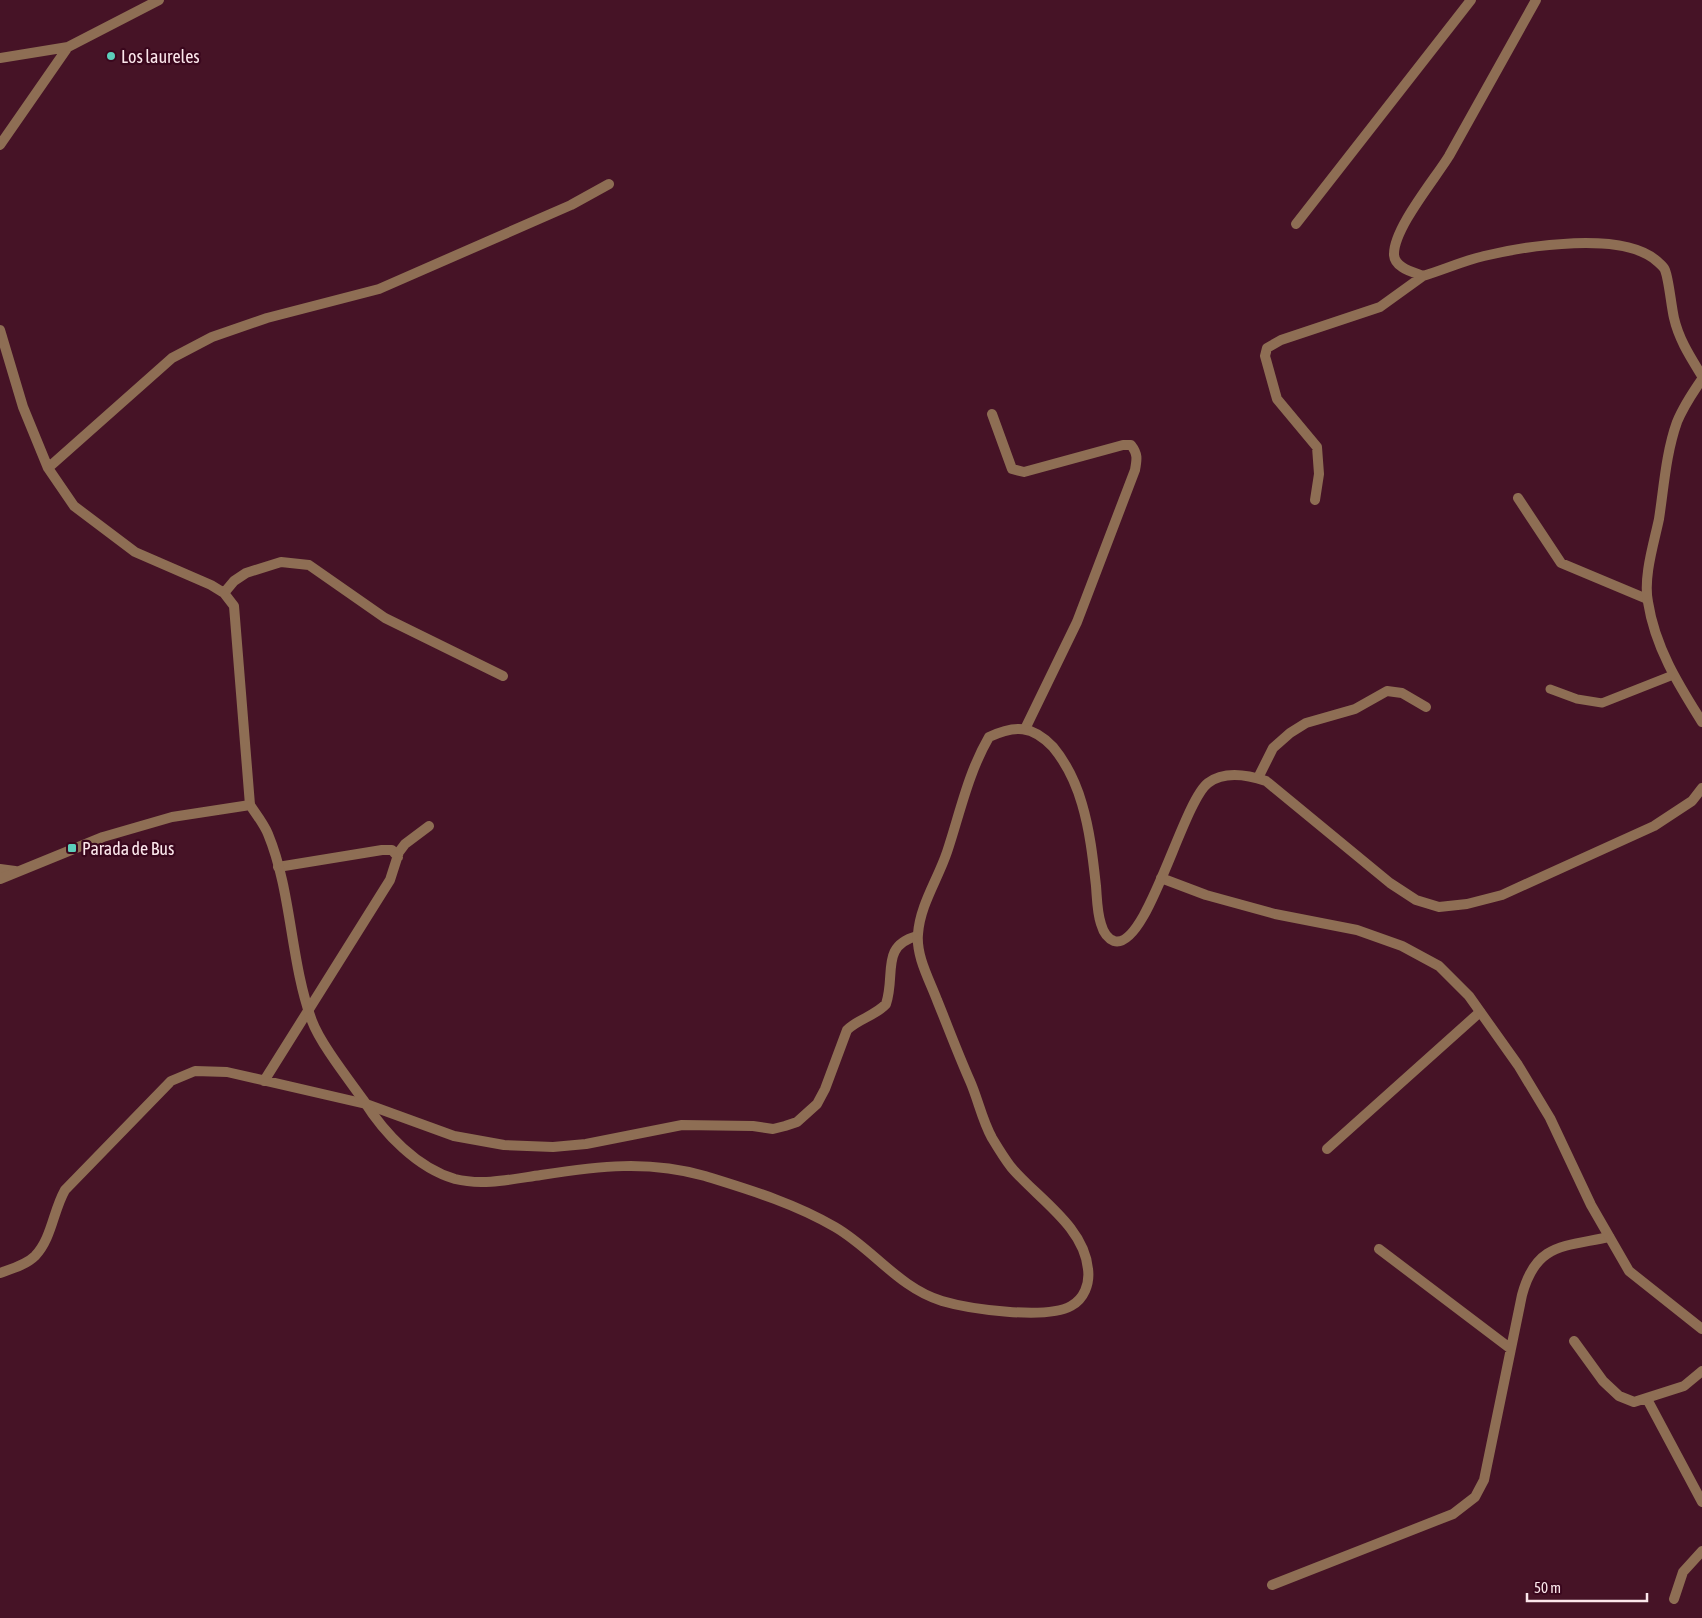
<svg xmlns="http://www.w3.org/2000/svg" width="1702" height="1618" viewBox="0 0 1702 1618" font-family="'Asap Condensed',sans-serif">
	<style>
		.lines { fill: none; stroke-linecap: round; stroke-linejoin: round }
		.service { stroke: #8e6e54; stroke-width: 9 }
		.minor { stroke: #8e6e54; stroke-width: 10 }
		.tertiary { stroke: #8e6e54; stroke-width: 10 }
		.poi-dot { fill: #5cceba; stroke: #3a071d; stroke-width: 2 }
		.labels { text-anchor: middle; dominant-baseline: central; stroke-width: 4.5; stroke-linejoin: round; paint-order: stroke }
		.poi-label { font-size: 18px; fill: #fbe6eb; stroke: #3a071d; text-anchor: start }
	</style>
	<rect width="100%" height="100%" fill="#461326"/>
	<g class="lines">
		<!-- service -->
		<path class="service" d="M1550 689 1577 699 1602 703 1673 675"/>
		<!-- minor -->
		<path class="minor" d="M1536 0C1507 52 1478 104 1449 156 1435 179 1393 229 1394 255 1395 268 1413 272 1423 276 1443 270 1463 261 1484 256 1526 246 1624 230 1658 262 1660 264 1664 267 1665 270 1669 280 1671 305 1674 318 1679 340 1691 358 1702 376
			M0 58 68 47 159 0
			M0 145 68 47
			M1296 224 1471 0
			M0 330 23 407 48 468 74 506 135 552 211 585 224 593 234 606 250 805
			M992 414 1012 469 1024 472 1123 445H1131C1138 454 1137 459 1135 470L1077 622 1025 729
			M48 468 172 358 212 337 267 318 379 289 571 205 609 184
			M1518 498 1561 563 1647 599
			M1315 500 1319 474 1317 447 1277 399 1265 356 1267 348 1281 340 1380 307 1423 276
			M224 593 234 581 246 573 281 562 309 565 385 618 503 676
			M1258 778 1273 748 1290 733 1306 723 1355 709 1387 691 1402 693 1426 707
			M278 867 382 850H392L398 857
			M0 869 15 871
			M264 1081 390 880 399 852 405 844 429 826
			M1327 1149 1480 1012
			M1379 1249 1511 1349
			M0 1273C11 1269 26 1265 35 1256 52 1238 53 1211 65 1190L171 1081 195 1071 227 1072 366 1104 454 1136 504 1145 553 1147 586 1144 682 1125 753 1126 773 1129 785 1126 797 1122 817 1104 825 1089 847 1030C858 1019 875 1016 886 1004 896 974 880 946 917 936
			M1574 1341 1603 1381 1619 1396 1634 1402 1684 1386 1702 1371
			M1647 1399 1702 1502
			M1272 1585 1453 1514 1475 1497 1484 1480 1522 1295C1536 1243 1563 1247 1609 1237
			M1674 1599 1683 1572 1702 1551"/>
		<!-- tertiary -->
		<path class="tertiary" d="M1702 379C1693 392 1683 407 1677 422 1666 453 1664 486 1659 519 1654 543 1643 577 1648 602 1655 647 1678 684 1702 722
			M1161 878 1206 895 1275 914 1357 930 1402 946 1439 966 1469 996 1518 1065 1550 1118 1591 1205 1629 1271 1702 1329
			M0 879 103 837 172 817 250 805C256 814 264 824 268 834 292 892 290 961 312 1021 320 1043 349 1080 364 1101 384 1133 417 1168 455 1179 483 1186 513 1179 541 1175 599 1166 648 1160 705 1176 750 1190 794 1203 835 1227 873 1249 899 1288 942 1301 969 1309 1046 1320 1071 1306 1084 1299 1090 1284 1088 1269 1084 1226 1037 1198 1011 1167 1004 1158 998 1148 992 1138 982 1120 978 1099 970 1081 958 1054 948 1027 937 1000 929 979 916 956 918 934 920 905 938 879 947 852 960 813 968 773 989 737 1015 725 1032 725 1053 747 1067 764 1076 783 1082 804 1090 831 1093 859 1096 886 1097 898 1097 912 1101 924 1103 931 1106 938 1114 941 1147 951 1182 803 1208 783 1224 771 1248 775 1266 781L1390 883 1416 900 1439 907 1467 904 1502 895 1654 826 1692 801 1702 788"/>
	</g>
	<!-- markers -->
	<g class="poi-dot">
		<circle cx="111" cy="56" r="5"/>
		<rect x="67" y="843" width="10" height="10" rx="2.5"/>
	</g>
	<g class="labels">
		<!-- poi labels -->
		<g class="poi-label">
			<text x="121" y="56">Los laureles</text>
			<text x="82" y="848">Parada de Bus</text>
		</g>
	</g>
	<!-- scale -->
	<path d="M1527 1593v8h120v-8" fill="none" stroke="#fbe6eb" stroke-width="2.5"/>
	<text x="1534" y="1593" font-size="15" fill="#fbe6eb" stroke="#3a071d" stroke-width="4" paint-order="stroke">50 m</text>
</svg>
